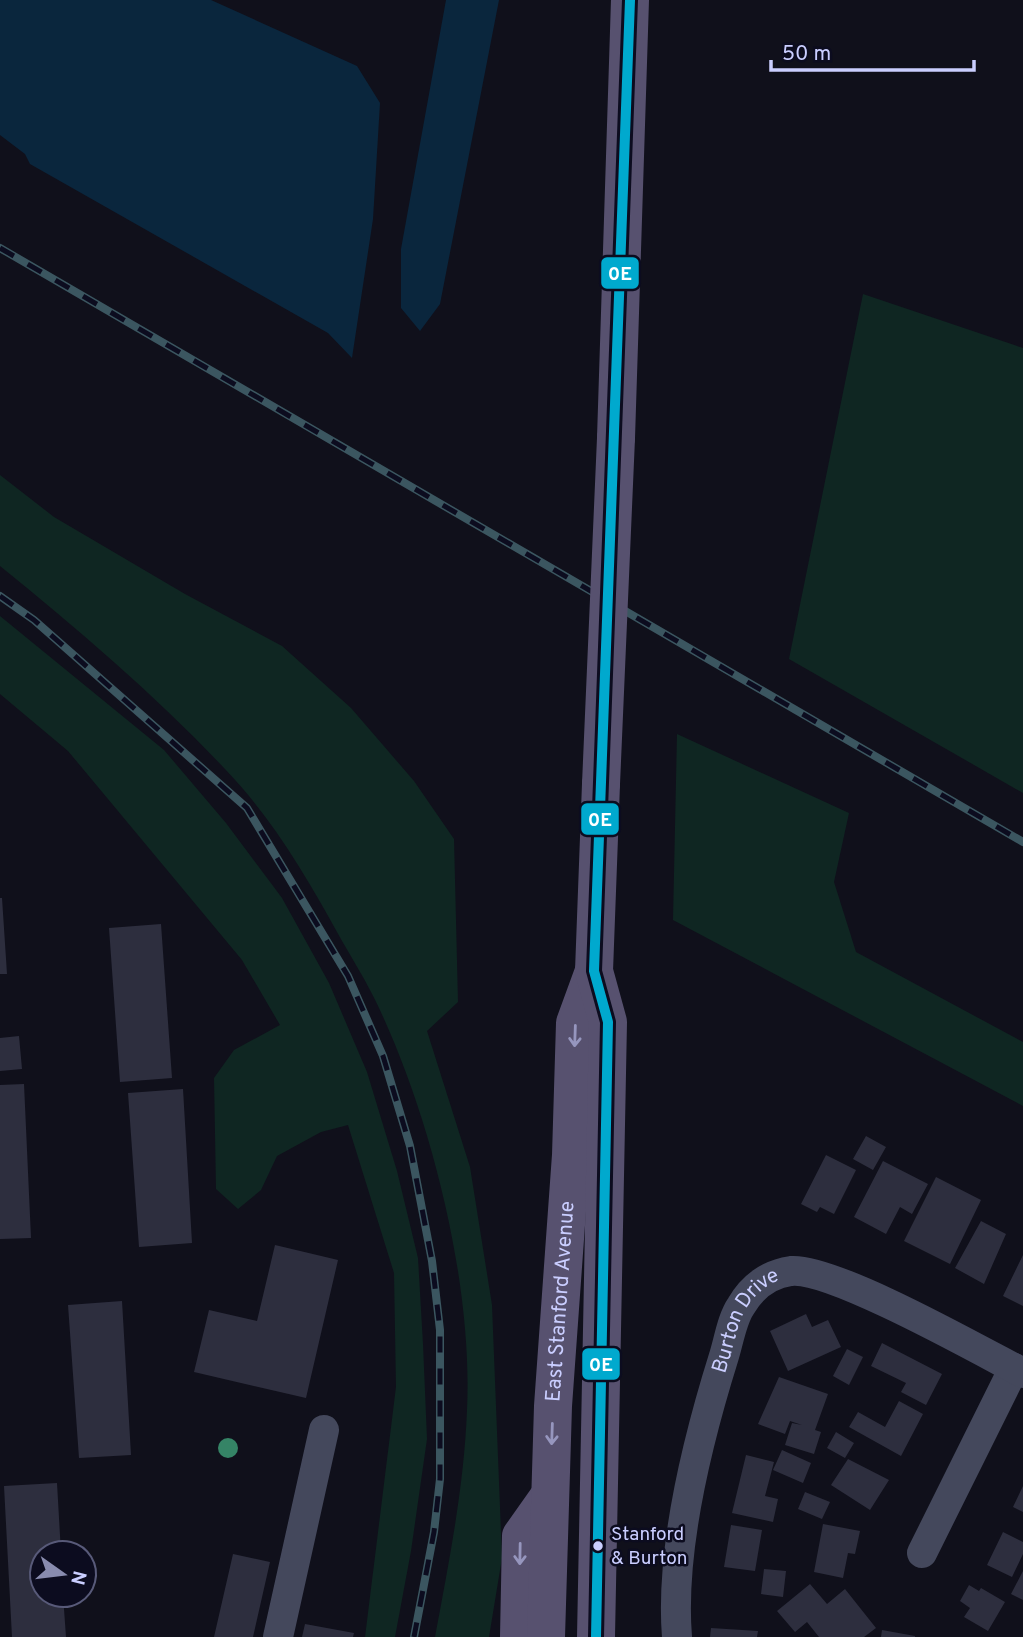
<svg xmlns="http://www.w3.org/2000/svg" width="1023" height="1637" viewBox="0 0 1023 1637" font-family="Overpass,sans-serif">
	<style>
		.green { fill: #0f2622 }
		.water { fill: #0a263d }
		.building { fill: #2d2e3e }
		.lines { fill: none; stroke-linecap: round; stroke-linejoin: round }
		.minor { stroke: #44485c; stroke-width: 30 }
		.major { stroke: #57516f; stroke-width: 38 }
		.rail-casing { stroke: #3b5660; stroke-width: 8 }
		.rail { stroke: #0c0c1f; stroke-width: 5; stroke-dasharray: 16; stroke-linecap: butt }
		.major-bridge { stroke: #57516f; stroke-width: 38 }
		.bus-1-casing { stroke: #0c0c1f; stroke-width: 16 }
		.bus-1 { stroke: #00a9ce; stroke-width: 10 }
		.tree { fill: #358466 }
		.oneway { stroke: #9696be }
		.bus-dot { fill: #caceff; stroke: #0c0c1f; stroke-width: 2.5 }
		.labels { text-anchor: middle; dominant-baseline: central; stroke-width: 5; stroke-linejoin: round; paint-order: stroke }
		.bus-label { font-size: 19px; fill: #caceff; stroke: #0c0c1f; text-anchor: start }
		.street-label { font-size: 21px; fill: #caceff; stroke: #0c0c1f }
		.line-badge { stroke: #0c0c1f; stroke-width: 2.5 }
		.badge-label { font-size: 19px; text-anchor: middle; font-weight: bold; fill: #fff }
	</style>
	<rect width="100%" height="100%" fill="#10101b"/>
	<!-- green -->
	<path class="green" d="M863 294 1023 348V793L789 659Z
		M0 475 54 517 185 594 282 646 351 708 414 781 454 839 458 1002 427 1031 470 1167 492 1305 502 1558 489 1637H435C449 1562 464 1487 467 1410 473 1285 432 1121 379 1008 367 982 351 957 337 932 305 874 271 817 225 769 156 696 78 629 0 566Z
		M0 616 164 750 226 823 282 898 329 983 367 1072 397 1171 418 1258 423 1344 427 1439 411 1551 395 1637H365L396 1387 394 1273 348 1125 321 1132 277 1156 261 1190 238 1209 216 1189 214 1078 234 1050 280 1025 242 960 68 751 0 694Z
		M677 734 849 813 834 882 856 952 1023 1042V1106L673 920Z"/>
	<!-- water -->
	<path class="water" d="M0 0H211L357 66 380 103 373 219 352 358 328 333 30 164 25 154 0 135Z
		M446 0H499L440 304 420 331 401 308V249Z"/>
	<!-- building -->
	<path class="building" d="M0 898H2L7 974H0Z
		M161 924 172 1078 120 1082 109 928Z
		M19 1036 22 1069 0 1071V1038Z
		M24 1084 31 1238 0 1239V1085Z
		M183 1089 192 1243 139 1247 128 1093Z
		M866 1136 886 1147 873 1170 853 1159Z
		M826 1155 856 1170 834 1214 820 1207 817 1212 801 1204Z
		M883 1161 928 1184 912 1214 900 1207 886 1234 854 1217Z
		M936 1177 981 1200 950 1264 904 1241Z
		M981 1221 1006 1234 984 1284 955 1268Z
		M275 1245 338 1260 306 1398 194 1372 209 1310 257 1321Z
		M1023 1255V1306L1003 1296Z
		M122 1301 131 1455 79 1458 68 1305Z
		M806 1314 812 1327 828 1320 841 1347 788 1371 770 1331Z
		M882 1343 942 1374 926 1405 901 1392 906 1383 871 1366Z
		M847 1349 863 1357 849 1385 833 1376Z
		M779 1377 828 1394 815 1430 821 1432 814 1454 785 1445 792 1423 802 1425 790 1421 785 1434 758 1424Z
		M899 1401 923 1414 901 1456 849 1427 858 1412 885 1427Z
		M836 1432 854 1443 845 1458 827 1448Z
		M782 1450 811 1463 803 1483 773 1470Z
		M746 1455 774 1462 765 1496 778 1499 773 1522 732 1513Z
		M848 1459 889 1480 870 1510 831 1485Z
		M57 1483 61 1553H42V1595H63L66 1637H12L4 1486Z
		M1023 1486V1512L1013 1507Z
		M805 1492 830 1502 822 1519 798 1509Z
		M823 1524 860 1531 855 1554 848 1553 843 1578 814 1572Z
		M731 1525 762 1530 755 1571 724 1567Z
		M1003 1532 1023 1542V1554L1012 1577 987 1565Z
		M233 1554 270 1562 253 1637H214Z
		M764 1569 786 1571 783 1597 761 1594Z
		M1023 1571V1600L1011 1594Z
		M810 1584 827 1604 845 1589 876 1628 864 1637H819L807 1622 795 1632 777 1611Z
		M969 1585 979 1591 981 1588 1005 1602 988 1631 964 1617 970 1608 960 1601Z
		M305 1624 354 1633 353 1637H302Z
		M711 1628 758 1631 757 1637H710Z
		M882 1630 915 1636V1637H881Z"/>
	<g class="lines">
		<!-- minor -->
		<g class="minor">
			<path d="M922 1553 1014 1368"/>
			<path d="M278 1637 324 1430"/>
			<path id="s1" d="M677 1637C670 1550 698 1439 724 1356 729 1340 732 1319 741 1306 752 1287 769 1274 791 1271 832 1267 979 1350 1023 1373"/>
		</g>
		<!-- major -->
		<g class="major">
			<path d="M616 438 630 0"/>
			<path d="M519 1637 521 1536 550 1495"/>
			<path id="s2" d="M546 1637 553 1406 571 1155 575 1023 594 971"/>
			<path d="M596 1637 608 1022 594 971 601 784"/>
		</g>
		<!-- rail casing -->
		<g class="rail-casing">
			<path id="rail" d="M0 248 1023 842
				M0 596 34 620 247 808 348 976 383 1056 410 1146 432 1261 440 1330V1479L434 1532 414 1637"/>
		</g>
		<!-- rail -->
		<use href="#rail" class="rail"/>
		<!-- major-bridge -->
		<path class="major-bridge" d="M601 784 616 438"/>
		<!-- bus-1 casing -->
		<g class="bus-1-casing">
			<path id="bus-1" d="M596 1637 608 1022 594 971 630 0"/>
		</g>
		<!-- bus-1 -->
		<use href="#bus-1" class="bus-1"/>
	</g>
	<!-- trees -->
	<circle class="tree" cx="228" cy="1448" r="10"/>
	<!-- one-way arrows -->
	<defs><path id="oneway-shaft" d="M-6 0H5M1.5-3L5.5 0L1.5 3" fill="none" stroke-width="1.6" stroke-linecap="round" stroke-linejoin="round" transform="scale(1.75)"/></defs>
	<g class="oneway">
		<use href="#oneway-shaft" transform="translate(575 1036) rotate(92)"/>
		<use href="#oneway-shaft" transform="translate(552 1434) rotate(92)"/>
		<use href="#oneway-shaft" transform="translate(520 1554) rotate(91)"/>
	</g>
	<!-- markers -->
	<circle class="bus-dot" cx="598" cy="1546" r="6"/>
	<g class="labels">
		<!-- bus labels -->
		<g class="bus-label">
			<text x="611" y="1535">Stanford<tspan x="611" dy="24">&amp; Burton</tspan></text>
		</g>
		<!-- street labels -->
		<g class="street-label">
			<text stroke="none"><textPath href="#s2" startOffset="336">East Stanford Avenue</textPath></text>
			<text stroke="none"><textPath href="#s1" startOffset="329">Burton Drive</textPath></text>
		</g>
	</g>
	<g class="line-badge">
		<rect x="600" y="256" width="40" height="34" rx="7" fill="#00a9ce"/>
		<rect x="580" y="802" width="40" height="34" rx="7" fill="#00a9ce"/>
		<rect x="581" y="1347" width="40" height="34" rx="7" fill="#00a9ce"/>
	</g>
	<g class="badge-label">
		<text x="620" y="280">0E</text>
		<text x="600" y="826">0E</text>
		<text x="601" y="1371">0E</text>
	</g>
	<!-- north arrow -->
	<g transform="translate(63 1574) rotate(104)"><circle r="33" fill="#0c0c1f" stroke="#585a79" stroke-width="2"/>
	<path d="M0-5L12 26L0 18L-12 26Z" fill="#898caf"/>
	<text y="-10" font-size="19" font-weight="bold" text-anchor="middle" fill="#caceff">N</text>
	</g>
	<!-- scale -->
	<path d="M771 60v10h203v-10" fill="none" stroke="#caceff" stroke-width="3.5"/>
	<text x="782" y="60" font-size="21" fill="#caceff" stroke="#0c0c1f" stroke-width="5" paint-order="stroke">50 m</text>
</svg>
